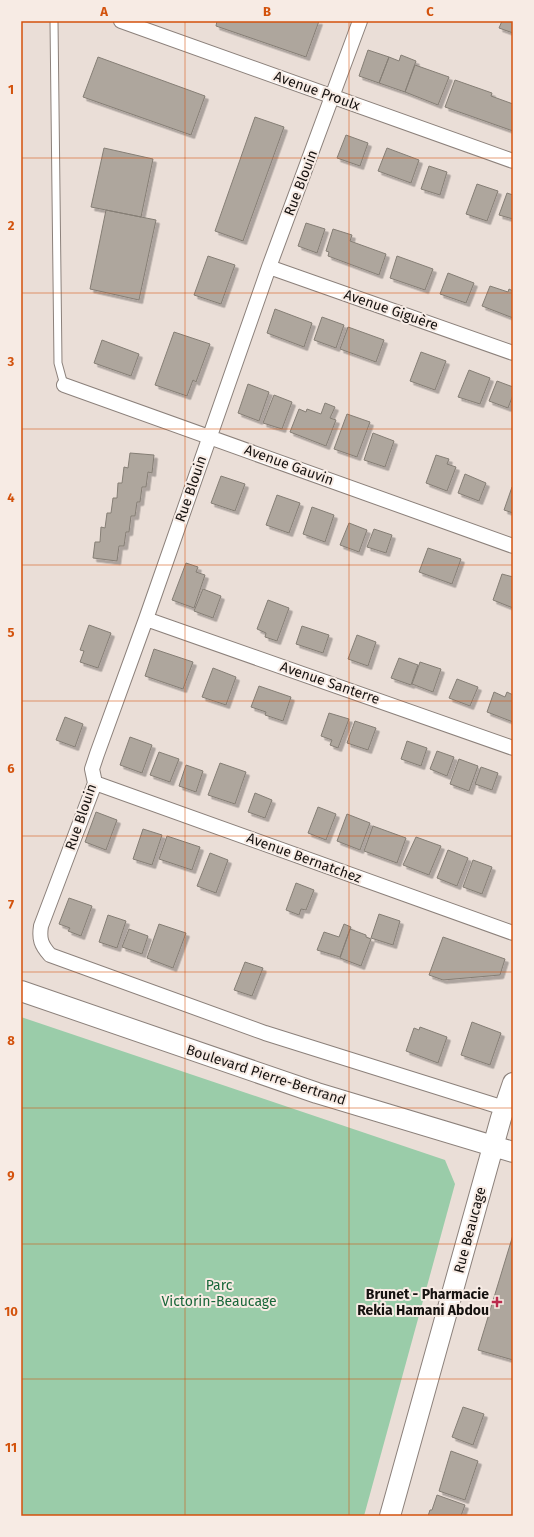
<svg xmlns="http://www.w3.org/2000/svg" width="534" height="1537" viewBox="0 0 534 1537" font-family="'Fira Sans',sans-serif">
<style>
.green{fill:#9acca9}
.building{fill:#aea69d;stroke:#857e75;filter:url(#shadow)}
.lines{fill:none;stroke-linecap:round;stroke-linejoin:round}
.lane-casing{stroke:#8c817b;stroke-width:9}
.street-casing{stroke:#8c817b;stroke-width:16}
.secondary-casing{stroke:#8c817b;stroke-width:22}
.lane{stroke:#fff;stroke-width:7}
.street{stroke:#fff;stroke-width:14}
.secondary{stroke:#fff;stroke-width:20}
.grid{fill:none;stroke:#d3520c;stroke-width:1;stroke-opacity:0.55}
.poi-dot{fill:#ba2a4c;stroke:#f7ebe4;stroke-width:1.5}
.labels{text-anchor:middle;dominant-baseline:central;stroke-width:4;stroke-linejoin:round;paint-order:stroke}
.street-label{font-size:14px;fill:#161210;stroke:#f7ebe4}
.park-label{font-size:14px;fill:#19673a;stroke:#f7ebe4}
.poi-label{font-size:14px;font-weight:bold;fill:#161210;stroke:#f7ebe4;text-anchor:end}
.neatline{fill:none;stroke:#d3520c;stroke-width:1.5}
.grid-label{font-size:13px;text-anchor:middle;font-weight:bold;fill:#d3520c}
</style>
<defs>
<filter id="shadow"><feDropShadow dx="3.5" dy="3.5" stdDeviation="0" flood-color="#0004"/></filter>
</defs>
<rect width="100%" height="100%" fill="#eaded7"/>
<path class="green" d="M21,1017l424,143 10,24 -91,332h-343z"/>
<path class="building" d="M217,21h102l-13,36 -90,-31z
M502,21h11v12l-14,-5z
M368,50l21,7 -10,26 -20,-7z
M401,55l15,6 -11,31 -26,-9 10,-26 10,4z
M98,57l107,39 -14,39 -108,-38z
M415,65l34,12 -11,28 -33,-13z
M455,80l37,13 -1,3 22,8v27l-68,-24z
M255,117l29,10 -41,114 -28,-10z
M346,135l22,8 -8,23 -23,-8z
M104,148l49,11 -12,58 -50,-10z
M387,148l32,12 -8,23 -33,-12z
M429,166l18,6 -7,23 -19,-6z
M477,184l21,7 -11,30 -21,-7z
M507,193l6,2v24l-14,-4z
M106,210l50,10 -17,80 -49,-11z
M306,223l19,6 -8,24 -19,-7z
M333,229l19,6 -2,6 36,13 -7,21 -51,-19 1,-4 -3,-1z
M208,256l27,9 -14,39 -27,-9z
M397,256l36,13 -8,21 -35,-12z
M448,273l26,10 -8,20 -26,-9z
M490,286l18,6 1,-3 4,2v27l-31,-12z
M275,309l37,14 -8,24 -37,-14z
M322,317l22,8 -8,23 -22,-8z
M348,327l36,13 -8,22 -36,-13z
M174,332l36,12 -14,38 -3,-2 -6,16 -32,-11z
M102,340l37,14 -8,22 -37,-13z
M421,352l25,9 -11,29 -25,-9z
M469,370l21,8 -10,26 -22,-7z
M497,381l16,6v8l-5,13 -19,-7z
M248,384l21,8 -10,29 -21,-8z
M274,395l18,7 -10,27 -19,-6z
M325,403l10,4 -5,11 6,2 -10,26 -36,-14 9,-23 7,3 1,-3 14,5z
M347,414l23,8 -13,35 -23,-8z
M373,433l21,8 -9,26 -21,-7z
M130,453l24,2 -2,18 -4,-1 -2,15h-4l-2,15h-3l-2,14h-4l-2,16h-3l-2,14h-5l-2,15 -24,-3 2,-16h5l1,-15 4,1 2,-15h4l2,-15h4l1,-15h4l2,-16 4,1z
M436,455l13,4 -2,5 9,3 -9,24 -21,-8z
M465,474l21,9 -7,18 -21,-8z
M221,476l24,8 -10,27 -24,-8z
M512,487h1v26l-9,-3z
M277,495l23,8 -11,30 -23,-8z
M312,507l22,8 -9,27 -22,-8z
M349,523l18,7 -8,22 -19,-7z
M374,529l18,6 -6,18 -19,-6z
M428,548l33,11 -9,25 -33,-12z
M186,563l12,4 -2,5 9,3 -11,33 -22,-8z
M502,574l11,3v31l-20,-8z
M203,589l18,7 -8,22 -19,-7z
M268,600l21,8 -12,33 -12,-4 1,-4 -9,-4z
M89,625l22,8 -13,35 -18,-6 4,-11 -4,-1z
M302,626l27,9 -6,18 -27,-9z
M357,635l19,7 -8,24 -20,-7z
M154,649l39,13 -10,27 -38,-13z
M399,658l19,7 -7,20 -20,-7z
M420,662l21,7 -8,23 -21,-8z
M213,668l23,9 -10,28 -24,-8z
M457,679l21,8 -8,19 -21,-8z
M259,686l32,11 -8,24 -18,-6 1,-3 -15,-5z
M494,692l11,5 2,-5 6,3v27l-26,-10z
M329,713l20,6 -11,29 -8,-3 2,-5 -11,-4z
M65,717l18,7 -8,23 -19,-7z
M355,721l21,7 -8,22 -21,-7z
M130,737l22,8 -10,28 -22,-8z
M407,741l20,7 -6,18 -20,-7z
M437,751l17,6 -7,19 -17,-7z
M159,752l20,7 -9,23 -20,-7z
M459,759l19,7 -9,25 -19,-7z
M220,763l26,9 -11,32 -27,-9z
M186,765l17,6 -7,21 -17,-6z
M481,767l17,6 -6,17 -17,-6z
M255,793l17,7 -7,18 -17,-6z
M318,807l18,7 -10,26 -18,-7z
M96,812l21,8 -11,30 -21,-8z
M347,814l23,9 -10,27 -23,-9z
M373,826l33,12 -9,25 -33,-12z
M143,829l19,6 -10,30 -19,-6z
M167,836l33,11 -8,23 -33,-11z
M416,837l25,9 -12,29 -26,-10z
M448,850l20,8 -11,28 -20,-8z
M210,853l18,7 -12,33 -19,-7z
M473,860l19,7 -10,27 -19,-7z
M296,883l18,7 -8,20 -5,-1 -2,6 -13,-5z
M69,898l23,8 -11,30 -13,-5 2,-3 -11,-4z
M379,914l21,7 -7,24 -22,-7z
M108,915l18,6 -9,27 -18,-6z
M159,924l27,9 -13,35 -26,-10z
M344,924l7,3 -11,30 -23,-7 7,-18 15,5z
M129,929l19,7 -6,18 -20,-7z
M350,929l16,6v2l5,2 -10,27 -21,-8z
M443,937l62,22 -5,16 -57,5 -14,-5z
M245,962l18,6 -11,28 -18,-6z
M472,1022l29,11 -11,32 -29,-10z
M420,1027l27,10 -9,26 -32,-12 8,-23 5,2z
M513,1235v125l-35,-10z
M463,1407l21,7 -11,31 -21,-8z
M451,1451l27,10 -13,39 -26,-9z
M437,1495l28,10 -4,11h-33l2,-6h2z"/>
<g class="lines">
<defs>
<path id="lane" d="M54,21l4,342 6,22"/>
<path id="street" d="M121,21l392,140
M360,21l-91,246 -123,352 -49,135 -5,15 3,14 -54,143c-2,13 0,19 9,29l215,78 239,75
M269,267l244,86
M64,385l449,161
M146,619l367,129
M95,783l418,150"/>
<path id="secondary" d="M21,991l296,102 196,59
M390,1516l111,-398 12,-35"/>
</defs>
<use href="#lane" class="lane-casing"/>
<use href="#street" class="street-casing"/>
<use href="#secondary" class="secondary-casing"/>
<use href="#lane" class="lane"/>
<use href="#street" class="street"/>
<use href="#secondary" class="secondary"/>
</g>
<path class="grid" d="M185,21v1495M349,21v1495M21,158h492M21,293h492M21,429h492M21,565h492M21,701h492M21,836h492M21,972h492M21,1108h492M21,1244h492M21,1379h492"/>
<path class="poi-dot" d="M495 1296h4v4h4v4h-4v4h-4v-4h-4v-4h4z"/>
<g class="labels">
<g class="street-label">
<text transform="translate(317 91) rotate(20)">Avenue Proulx</text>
<text transform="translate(301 183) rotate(-69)">Rue Blouin</text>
<text transform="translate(391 310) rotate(19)">Avenue Giguère</text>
<text transform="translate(289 465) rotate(20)">Avenue Gauvin</text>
<text transform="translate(191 489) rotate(-71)">Rue Blouin</text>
<text transform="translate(330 683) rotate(19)">Avenue Santerre</text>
<text transform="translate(81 817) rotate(-71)">Rue Blouin</text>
<text transform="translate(304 858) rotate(20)">Avenue Bernatchez</text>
<text transform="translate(266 1075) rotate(18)">Boulevard Pierre-Bertrand</text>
<text transform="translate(470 1230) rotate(-75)">Rue Beaucage</text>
</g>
<g class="park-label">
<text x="219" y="1285">Parc<tspan x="219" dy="16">Victorin-Beaucage</tspan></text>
</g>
<g class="poi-label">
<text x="489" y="1294">Brunet - Pharmacie<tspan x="489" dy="16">Rekia Hamani Abdou</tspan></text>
</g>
</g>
<rect width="534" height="1537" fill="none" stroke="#f7ebe4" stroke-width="44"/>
<rect x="22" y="22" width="490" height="1493" class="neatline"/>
<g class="grid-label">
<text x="104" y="16">A</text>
<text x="267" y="16">B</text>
<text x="430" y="16">C</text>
<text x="11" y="94">1</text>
<text x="11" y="230">2</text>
<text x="11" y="366">3</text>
<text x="11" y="502">4</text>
<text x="11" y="637">5</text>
<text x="11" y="773">6</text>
<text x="11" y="909">7</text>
<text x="11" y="1045">8</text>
<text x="11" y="1180">9</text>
<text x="11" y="1316">10</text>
<text x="11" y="1452">11</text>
</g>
</svg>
